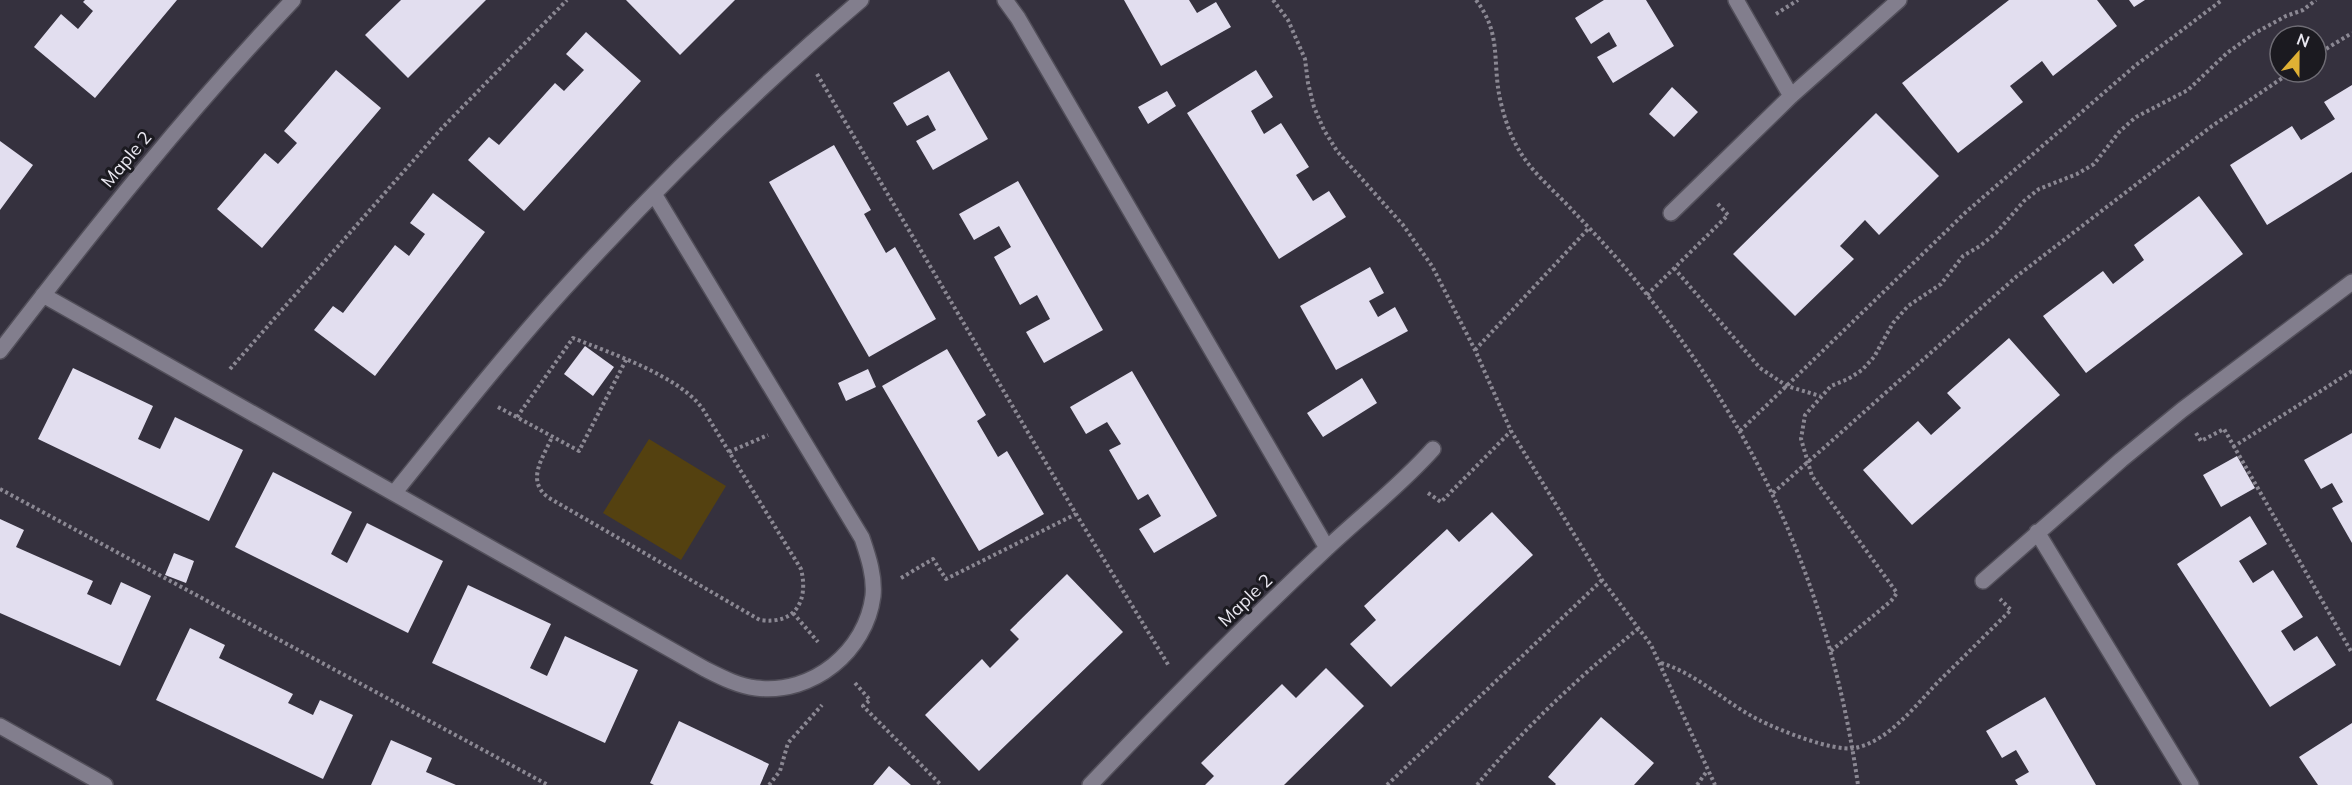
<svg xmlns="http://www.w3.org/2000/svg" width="2352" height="785" viewBox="0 0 2352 785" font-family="Mulish,sans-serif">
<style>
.green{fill:#544110}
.building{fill:#e2deef}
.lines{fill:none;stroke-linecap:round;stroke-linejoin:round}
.minor-casing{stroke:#524f5a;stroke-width:18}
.path{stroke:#8b8893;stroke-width:4;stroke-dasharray:3 3;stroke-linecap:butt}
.minor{stroke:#827e8d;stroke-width:15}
.labels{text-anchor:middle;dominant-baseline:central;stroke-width:6;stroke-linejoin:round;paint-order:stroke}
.street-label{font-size:18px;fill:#eae8f1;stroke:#1b1a20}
</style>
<rect width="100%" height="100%" fill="#35313e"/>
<path class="green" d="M649,439l77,47 -45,74 -78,-47z"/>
<path class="building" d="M85,0h92l-82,98 -61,-51 27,-33 17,15 15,-18 -10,-9z
M401,0h85l-78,78 -43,-43z
M626,0h109l-55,55z
M1124,0h65l8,13 19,-11 15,25 -70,39z
M1604,0h42l28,46 -61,37 -16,-26 20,-11 -8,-14 -18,12 -16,-26z
M2009,0h88l20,26 -64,50 -11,-15 -32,25 13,16 -65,51 -56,-70z
M2129,0h16l-11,7z
M586,32l55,49 -117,130 -56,-51 21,-23 10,8 56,-62 9,8 20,-21 -18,-16z
M336,70l45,38 -119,140 -45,-39 48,-56 13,11 19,-21 -13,-12z
M1256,70l17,27 -22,14 13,23 17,-11 28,44 -13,8 17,26 16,-10 17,26 -67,42 -92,-146z
M949,71l39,68 -55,31 -17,-29 20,-11 -8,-15 -21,11 -14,-23z
M2352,85v87l-85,53 -37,-60 62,-39 9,14 34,-21 -11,-17z
M1672,87l26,25 -24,25 -25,-23z
M1167,91l9,15 -28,18 -10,-17z
M1876,113l63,63 -60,59 -14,-15 -25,26 14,13 -59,57 -62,-62z
M0,141l33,24 -33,45z
M834,145l37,65 -7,4 22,39 9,-6 41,72 -67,38 -100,-175z
M1018,181l85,149 -59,33 -18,-31 24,-13 -13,-24 -17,10 -26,-48 17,-10 -12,-21 -25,14 -15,-26z
M433,193l52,39 -110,144 -61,-46 19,-24 10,7 52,-68 14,11 16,-22 -15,-11z
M2199,196l44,58 -157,119 -43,-57 60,-45 10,13 31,-24 -10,-15z
M1370,267l14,26 -15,8 9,16 17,-10 13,24 -72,39 -36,-64z
M2009,338l51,57 -148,130 -49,-55 55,-49 13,14 30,-27 -14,-15z
M585,346l29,21 -21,29 -29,-22z
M947,349l39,66 -9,6 21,36 9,-6 37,63 -65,37 -97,-165z
M73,368l80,38 -15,33 22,10 15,-32 68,33 -34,71 -171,-82z
M868,369l8,18 -30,14 -8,-18z
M1132,371l85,145 -63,37 -15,-24 22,-13 -13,-22 -10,6 -29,-50 12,-6 -14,-22 -21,12 -16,-27z
M1362,378l15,25 -54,34 -16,-24z
M2352,433v110l-20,-35 11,-6 -11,-19 -11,6 -17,-29z
M2237,456l18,32 -34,19 -18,-32z
M273,472l79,40 -21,42 16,9 20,-40 76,38 -35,72 -173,-86z
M1492,512l41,43 -142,132 -41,-43 26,-24 -12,-14 83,-77 12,13z
M2250,516l17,28 -28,17 14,22 20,-13 30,47 -22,14 13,20 23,-15 19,29 -66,42 -93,-143z
M0,519l24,11 -8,17 77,34 -6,13 24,11 10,-23 30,14 -31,70 -120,-53z
M174,553l20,8 -8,22 -21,-8z
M1067,574l56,58 -144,139 -54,-56 57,-56 8,9 29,-29 -9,-9z
M468,585l83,39 -21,44 17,8 18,-40 73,34 -33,73 -173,-80z
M190,628l35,17 -6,13 74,36 -5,9 25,12 7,-15 33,15 -30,64 -167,-79z
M1326,668l38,38 -80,79h-79l9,-9 -13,-13 81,-79 14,14z
M2045,697l51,88h-78l-3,-5 14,-8 -13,-22 -14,8 -16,-27z
M1601,717l53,46 -20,22h-79l1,-1 -8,-7z
M679,721l90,43 -9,21h-106l-4,-2z
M2352,723v62h-34l-19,-28z
M391,740l41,18 -6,14 30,13h-85z
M889,766l22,19h-38z"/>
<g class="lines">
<defs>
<path id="minor" d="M1005,0l13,18 309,530
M1736,0l55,96
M1671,213l120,-117 108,-96
M43,295l662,374c16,8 33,17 51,19 57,7 110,-37 117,-92 2,-20 -5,-40 -11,-58l-208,-344
M0,351c93,-121 188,-240 293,-351
M395,492c55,-68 110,-138 169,-203 93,-102 192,-200 297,-289
M2037,532l154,253
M1983,581l138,-121 61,-50 170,-128
M0,726l105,59
M1090,785c77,-81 155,-160 236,-236 36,-34 74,-63 107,-100"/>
</defs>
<use href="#minor" class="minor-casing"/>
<path class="path" d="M1273,0l15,20 17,39 3,24 6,24 10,23 13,21 66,74 29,41 43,84 36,81 91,149 49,65 64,140
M1476,0c26,34 16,61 24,99 4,18 10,36 19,51 14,24 36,41 54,61 26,27 52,55 75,85 116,146 184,305 210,489
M1776,14l22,-14
M2316,55l36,-22
M817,74l259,440 93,152
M1674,268l86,100 27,18 33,10
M1647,295l81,-80 -11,-12
M1475,350l114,-122
M230,369l212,-241 125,-128
M498,407l81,44 47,-91
M517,417l56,-79c37,15 110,39 131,73l97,158c8,32 -6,56 -41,51l-211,-122c-24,-17 -6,-40 3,-61
M1740,431l226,-219 170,-147 86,-65
M2196,433l5,8 23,-12 128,224
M2233,447l119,-76
M729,452l39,-17
M0,489l548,296
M1428,493l13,9 70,-71
M1773,493l244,-217 195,-150 79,-54
M901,578l32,-19 13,20 130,-65
M793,613l25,29
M1831,651l60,-50 6,-8 -85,-117 -11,-37 4,-24 26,-29 17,-7 14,-9 12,-13 19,-34 15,-17 33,-22 22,-28 17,-10 16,-13 28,-32 15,-12 38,-15 17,-10 26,-33 16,-14 52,-27 39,-37 28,-20 31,-17 17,-6 13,-10
M1661,663c37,11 64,40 98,57 20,10 74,32 96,28 35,-7 63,-46 88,-71 23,-22 45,-45 68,-67l-11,-11
M855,683l15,17 -7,6 78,79
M769,785l11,-14 8,-28 34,-38
M1387,785l215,-205
M1477,785c48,-58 103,-109 162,-157
M1697,785l10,-14"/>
<use href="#minor" class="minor"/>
</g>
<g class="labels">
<g class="street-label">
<text transform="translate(126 159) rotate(-50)">Maple 2</text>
<text transform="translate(1245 600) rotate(-44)">Maple 2</text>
</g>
</g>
<g transform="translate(2298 54) rotate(21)"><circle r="28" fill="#1b1a20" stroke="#6e6c74" stroke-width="1.5"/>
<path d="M0-4.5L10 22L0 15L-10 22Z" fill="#dfb034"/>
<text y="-9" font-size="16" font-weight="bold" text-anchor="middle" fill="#eae8f1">N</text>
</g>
</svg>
